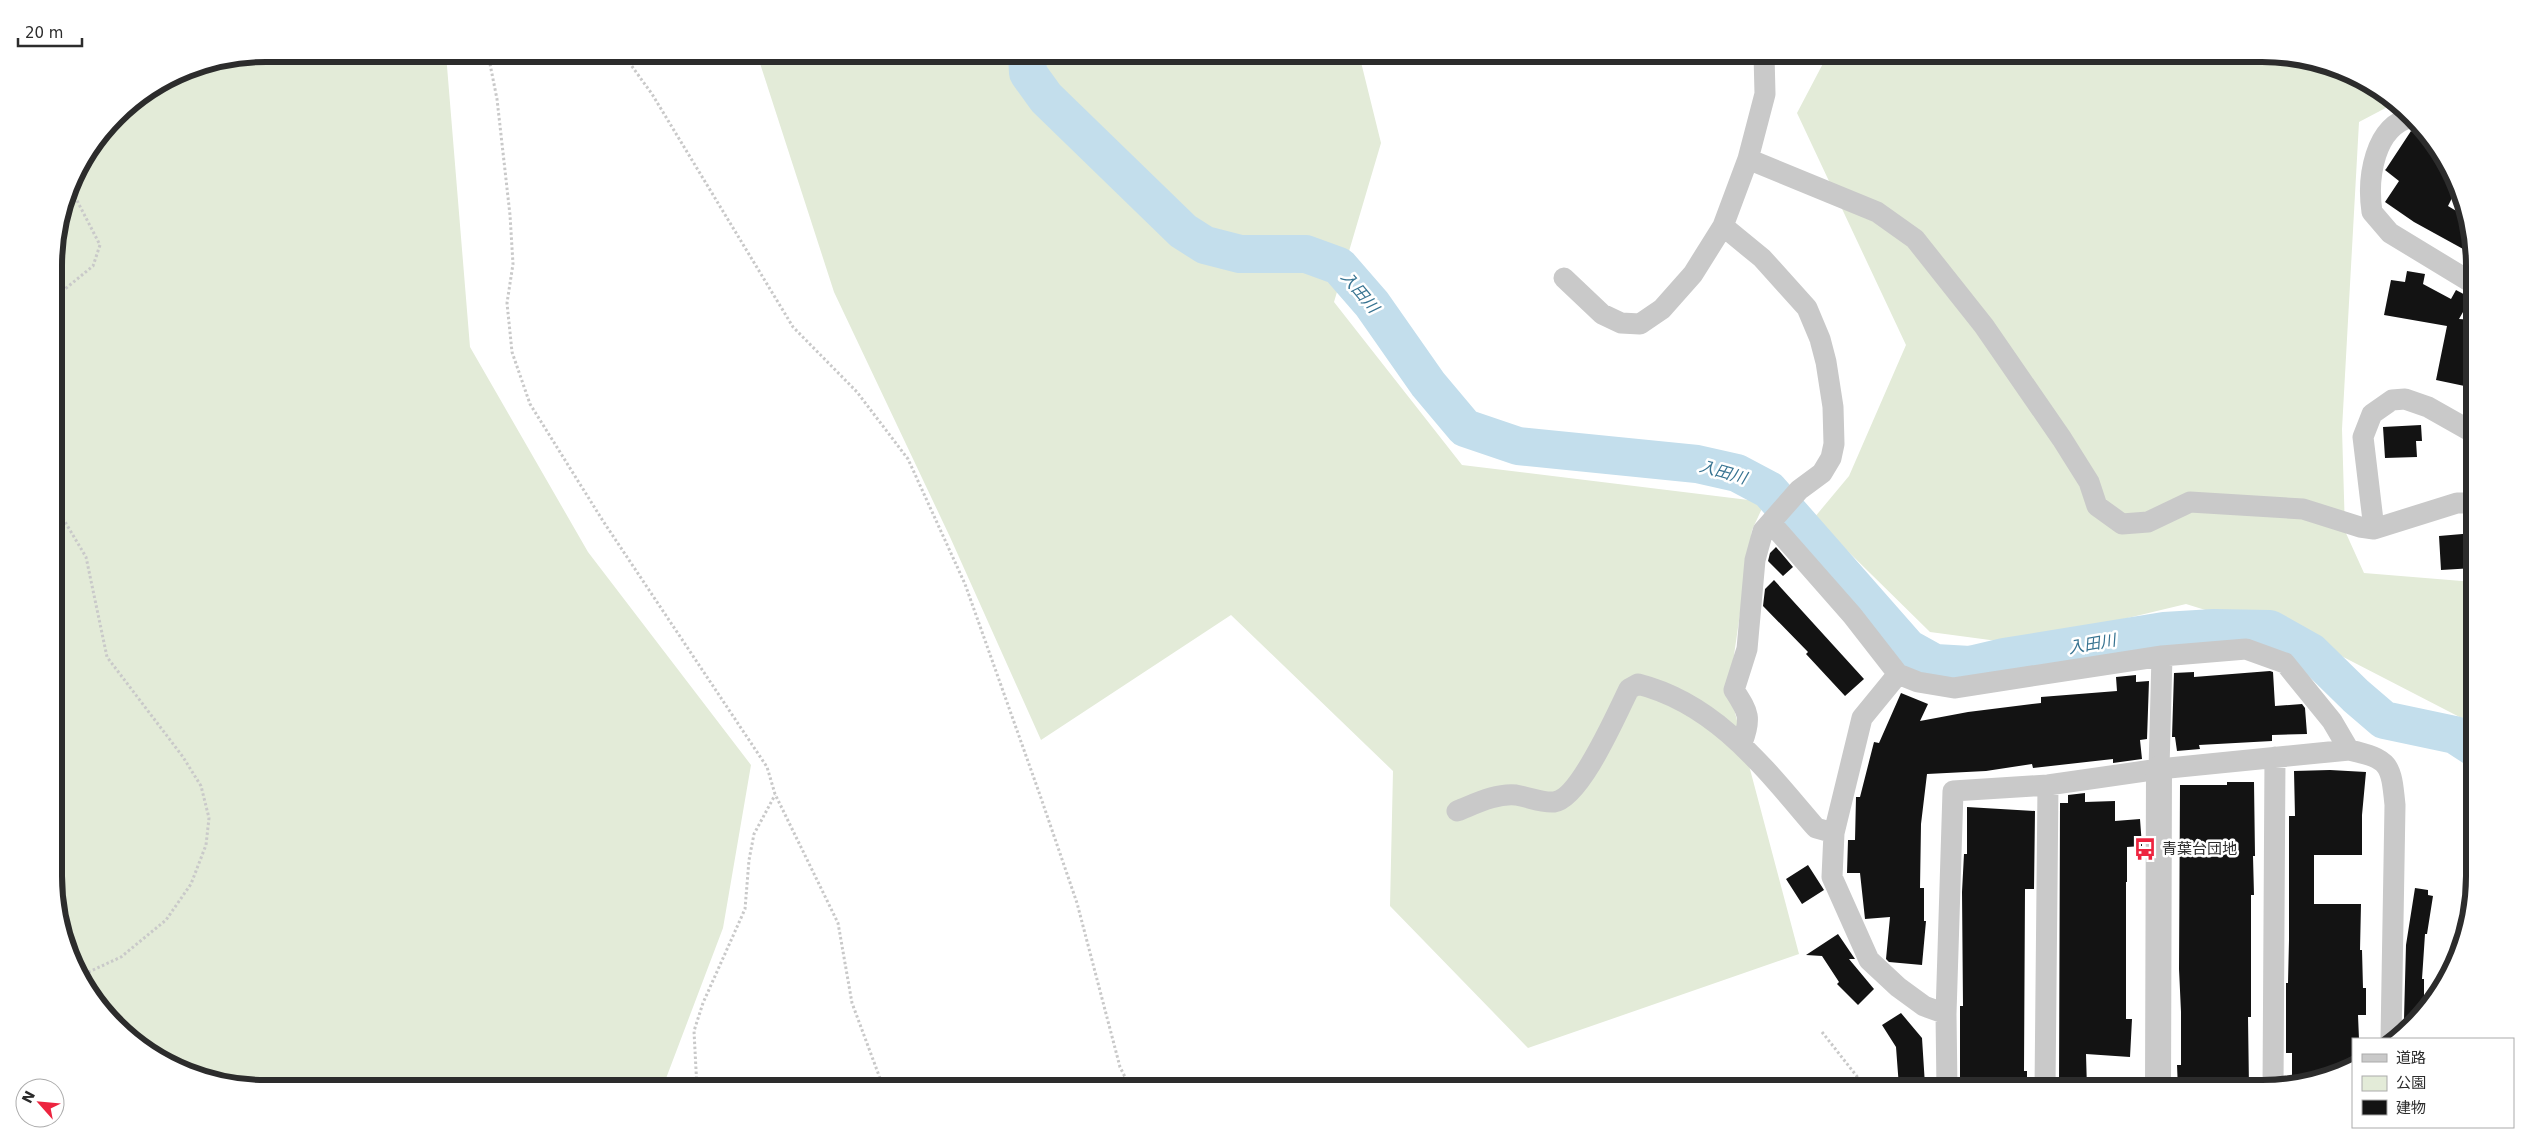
<svg xmlns="http://www.w3.org/2000/svg" width="2529" height="1143" viewBox="0 0 2529 1143" font-family="'DejaVu Sans','Noto Sans JP',sans-serif">
<style>
.green{fill:#e3ebd8}
.lines{fill:none;stroke-linecap:round;stroke-linejoin:round}
.river{stroke:#c3deec;stroke-width:38}
.building{fill:#131313}
.path{stroke:#c9c9c9;stroke-width:3;stroke-dasharray:2.5 2.5;stroke-linecap:butt}
.minor{stroke:#c9c9c9;stroke-width:21}
.tertiary{stroke:#c9c9c9;stroke-width:26}
.labels{text-anchor:middle;dominant-baseline:central;stroke-width:5;stroke-linejoin:round;paint-order:stroke}
.poi-label{font-size:15px;fill:#2c2c2c;stroke:#fff;text-anchor:start}
.water-label{font-size:16px;font-style:italic;fill:#377391;stroke:#fff}
.rim{fill:none;stroke:#2c2c2c;stroke-width:6}
</style>
<rect width="100%" height="100%" fill="#fff"/>
<path class="green" d="M266,54h180l24,293 118,205 163,213 -28,163 -61,161h-396l-81,-16 -48,-27 -39,-40 -28,-48 -14,-53 -2,-653 22,-80 50,-65 59,-37z
M757,54h602l22,89 -47,159 128,163 303,37 -13,28 -23,160 70,264 -271,94 -138,-142 3,-135 -162,-156 -190,125 -91,-203 -116,-245z
M1828,54h435l81,16 53,32 -38,20 -17,307 3,102 19,42 110,9 1,143 -153,-79 -136,-42 -166,40 -90,-12 -116,-114 35,-42 57,-131 -109,-232z"/>
<g class="lines">
<path class="river" d="M1027,54l1,19 18,25 137,133 22,14 35,9h66l33,12 33,38 56,80 37,44 53,18 179,18 40,9 32,17 139,158 27,15 35,2 34,-8 160,-26 50,-3 56,1 41,23 45,44 28,24 71,15 20,13"/>
</g>
<path class="building" d="M2411,131l26,16 22,37 -11,22 20,12 5,21 1,16 -60,-33 -29,-20 14,-21 -14,-11 1,-1z
M2407,271l18,3 -2,10 28,15 5,-9 15,8 -12,21 15,1v68l-38,-8 11,-54 -63,-11 7,-35 14,2z
M2421,425l1,16h-6l1,16 -32,1 -2,-31z
M2474,533v35l-33,2 -2,-34z
M1776,547l17,20 -10,9 -15,-15 2,-8z
M1774,580l90,99 -19,17 -39,-42 2,-2 -45,-46 2,-17z
M2270,671l3,1 2,34 27,-2 3,4 2,26 -35,1v6l-73,4 1,4 -23,2 -2,-14h-3l2,-64 20,-1v5z
M2136,675v7l13,-1 -2,58 -7,1 2,19 -29,4v-4l-80,9 -1,-4 -46,7 -59,3 -6,50 -1,64h4v33h2l-4,44 -33,-3 -3,-3 4,-42 -25,2 -5,-46h-13l1,-33h7l1,-43h4l14,-55 5,1 22,-50 27,11 -8,17 48,-9 73,-9v-6l76,-6 -1,-14z
M2330,770l36,2 -4,43v40h-48v49h47l-1,46h2l1,38h3v27h-8l1,24h-6v27l-22,12 -39,8v-33h-6v-70h2l1,-43v-124h6l-1,-45z
M2227,782h27l1,74h-2l1,39h-3v122h-3l1,71 -71,1 -1,-24h4v-53l-2,-43 1,-184h47z
M2085,793v9l30,-1v20l25,-2 2,27 -15,1v35h-1v137h6l-2,38 -44,-3 1,35h-28l1,-286h8v-8z
M1967,807l68,4 -1,78h-9l-1,182h3v18h-23v-4l-44,1v-80h3l-1,-114 2,-38h3z
M1808,865l16,25 -22,14 -16,-25z
M2415,888l13,2v5l5,1 -6,38h-2l-3,45h2v34l-6,6h-14l2,-74z
M1838,934l17,25h-6l25,30 -16,16 -21,-21 2,-2 -17,-26 -16,-1z
M1901,1013l21,25 3,47 -26,2 -3,-40 -14,-22z"/>
<g class="lines">
<path class="path" d="M488,54l9,45 13,116 3,49 -6,39 5,49 18,52 73,117 164,246 8,27 63,129 14,80 32,86
M623,54l29,40 141,233 64,65 51,67 57,125 76,214 36,105 43,164 11,22
M54,298l39,-32 7,-21 -29,-56
M55,505l31,52 21,100 76,100 18,29 8,32 -3,27 -15,39 -25,36 -45,37 -41,19
M1822,1032l37,47 -2,10
M697,1089l-3,-58 9,-28 42,-94 4,-49 5,-26 21,-39"/>
<path class="minor" d="M2412,117c-38,9 -45,61 -40,95l18,21 84,51
M1748,159l129,53 38,27 69,87 78,113 27,43 8,24 25,18 26,-2 42,-20 113,7 57,18 14,2 83,-26h17
M1723,226l39,32 45,50 13,31 6,23 7,45 1,37 -3,14 -9,15 -23,17 -36,41 -8,29 -8,89 -13,41c14,22 18,27 8,53
M1564,278l38,36 19,9 19,1 22,-15 31,-35 30,-48 25,-67 17,-65 -1,-40
M1771,523l81,92 46,59 20,8 36,6 208,-32 84,-7 39,14 47,58 17,29
M2374,529l-11,-92 9,-23 20,-14 13,-1 23,8 46,26
M1898,674l-36,44 -28,115 -2,44 37,83 29,27 26,19 22,8
M2159,769l3,-113
M1457,811c18,-7 39,-18 59,-16 12,2 26,8 38,7 26,-3 63,-89 75,-113l9,-5c79,20 127,85 178,144l18,5
M1947,1089l-1,-75 7,-223 95,-6 111,-16 190,-19c41,9 42,14 46,55l-4,234
M2045,1089l3,-304
M2273,1089l2,-332"/>
<path class="tertiary" d="M2158,1089l1,-320"/>
</g>
<defs>
<symbol id="bus-bare" viewBox="-9 -9 18 18"><path d="M-5-6H5V4H4V6H2V4H-2V6H-4V4H-5ZM-3.5-4V0h7V-4ZM-3.5 1.2v1.5H-2V1.2ZM2 1.2v1.5H3.5V1.2Z" fill="#ed243f" stroke="#fff" stroke-width="2.5" paint-order="stroke"/></symbol>
</defs>
<g fill-rule="evenodd">
<use href="#bus-bare" x="2129" y="833" width="32" height="32"/>
</g>
<g class="labels">
<g class="poi-label">
<text x="2162" y="849">青葉台団地</text>
</g>
<g class="water-label">
<text transform="translate(1360 292) rotate(50)">入田川</text>
<text transform="translate(1723 472) rotate(16)">入田川</text>
<text transform="translate(2092 644) rotate(-10)">入田川</text>
</g>
</g>
<path d="M0 0H2529V1143H0ZM266 62H2262A204 204 0 0 1 2466 266V876A204 204 0 0 1 2262 1080H266A204 204 0 0 1 62 876V266A204 204 0 0 1 266 62Z" fill="#fff" fill-rule="evenodd"/>
<path class="rim" d="M266 62H2262A204 204 0 0 1 2466 266V876A204 204 0 0 1 2262 1080H266A204 204 0 0 1 62 876V266A204 204 0 0 1 266 62Z"/>
<rect x="2352" y="1038" width="162" height="90" fill="#ffffff" stroke="#ababab"/>
<rect x="2362" y="1054" width="25" height="8" fill="#c9c9c9" stroke="#ababab"/>
<text x="2396" y="1063" font-size="15" fill="#2c2c2c">道路</text>
<rect x="2362" y="1076" width="25" height="15" fill="#e3ebd8" stroke="#ababab"/>
<text x="2396" y="1088" font-size="15" fill="#2c2c2c">公園</text>
<rect x="2362" y="1100" width="25" height="15" fill="#131313" stroke="#ababab"/>
<text x="2396" y="1113" font-size="15" fill="#2c2c2c">建物</text>
<g transform="translate(40 1103) rotate(297)"><circle r="24" fill="#ffffff" stroke="#ababab"/>
<path d="M0-4L9 19L0 12L-9 19Z" fill="#ed243f"/>
<text y="-8" font-size="14" font-weight="bold" text-anchor="middle" fill="#2c2c2c">N</text>
</g>
<path d="M18 38v8h64v-8" fill="none" stroke="#2c2c2c" stroke-width="2.5"/>
<text x="25" y="38" font-size="15" fill="#2c2c2c" stroke="#ffffff" stroke-width="4" paint-order="stroke">20 m</text>
</svg>
